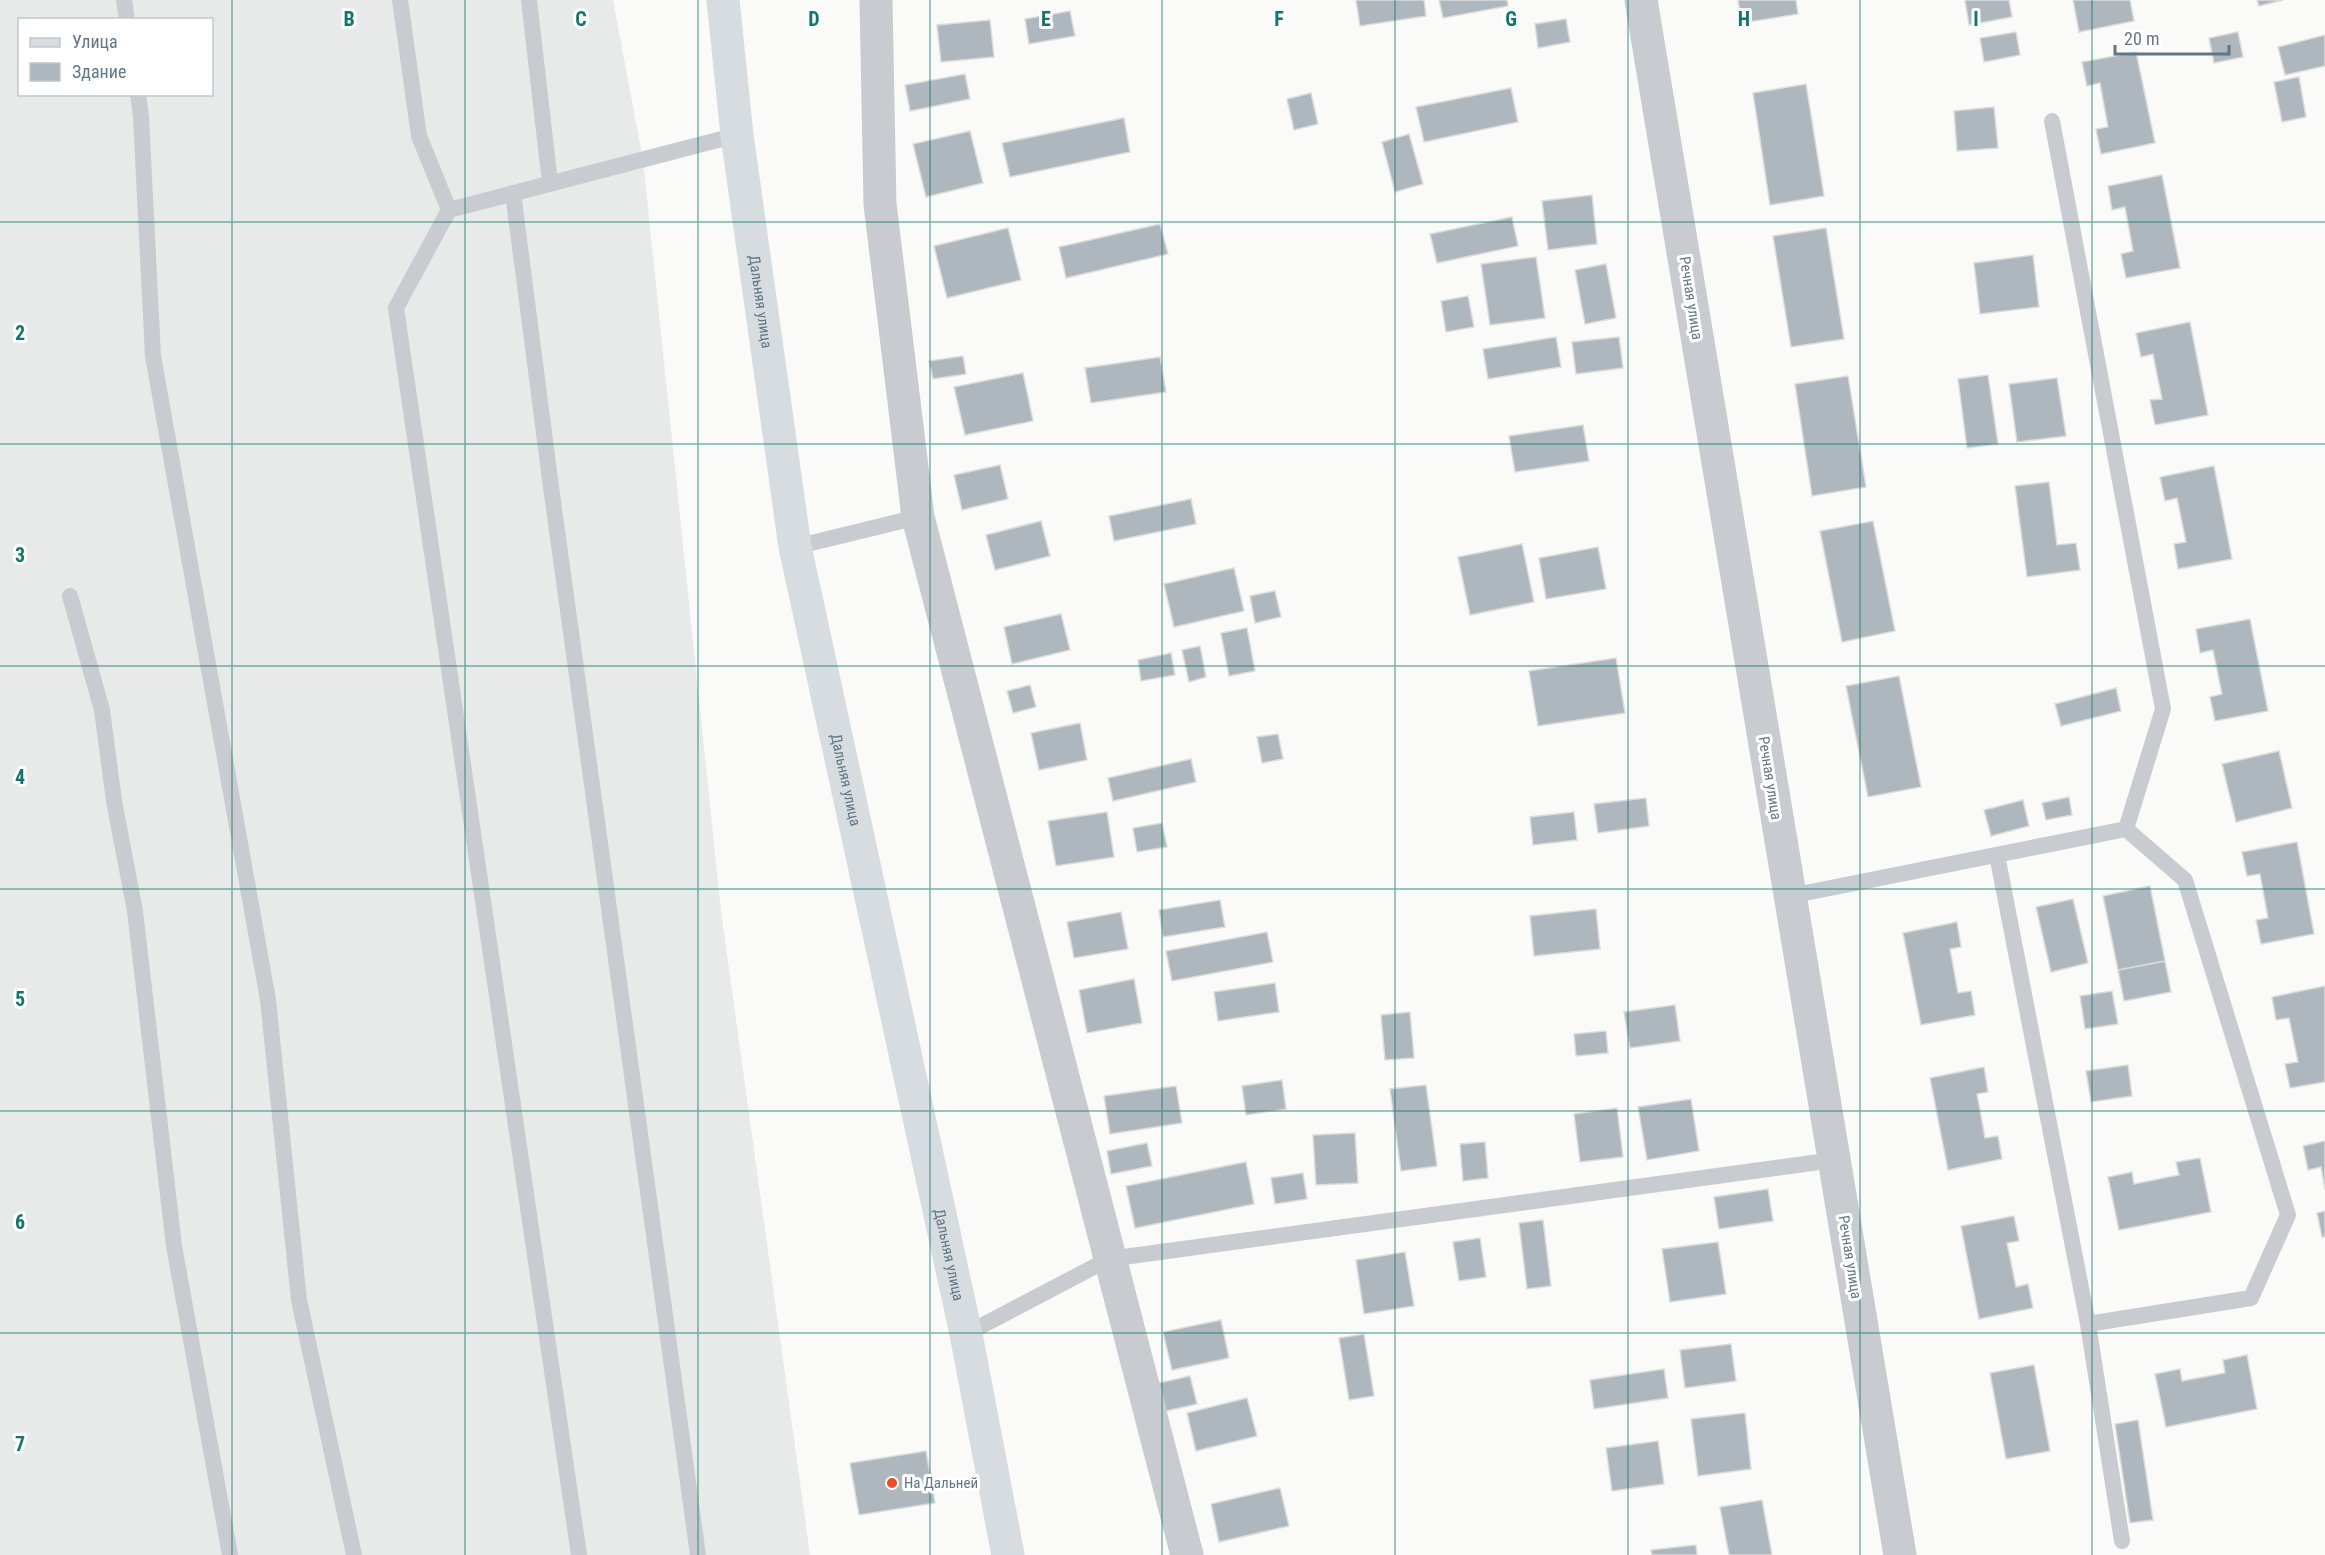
<svg xmlns="http://www.w3.org/2000/svg" width="2325" height="1555" viewBox="0 0 2325 1555" font-family="'Roboto Condensed',sans-serif">
<style>
.built{fill:#e8e9e9;fill-rule:evenodd}
.building{fill:#adb7bd;stroke:#dcdcda;stroke-width:1.5}
.lines{fill:none;stroke-linecap:round;stroke-linejoin:round}
.service{stroke:#c8ccd0;stroke-width:16}
.minor{stroke:#c8ccd0;stroke-width:33}
.secondary{stroke:#d6dcdf;stroke-width:33}
.grid{fill:none;stroke:#0f766e;stroke-width:1.5;stroke-opacity:0.55}
.poi-dot{fill:#f14920;stroke:#fff;stroke-width:2}
.labels{text-anchor:middle;dominant-baseline:central;stroke-width:6;stroke-linejoin:round;paint-order:stroke}
.street-label{font-size:15px;fill:#627785;stroke:#fff}
.poi-label{font-size:15px;fill:#627785;stroke:#fff;text-anchor:start}
.grid-label{font-size:20px;text-anchor:middle;font-weight:bold;fill:#0f766e;stroke:#fff;stroke-width:6;stroke-linejoin:round;paint-order:stroke}
</style>
<rect width="100%" height="100%" fill="#fafaf8"/>
<path class="built" d="M0,0h613l30,160 78,751 89,644h-810zM20,20h192v74h-192z"/>
<path class="building" d="M1356,0h68l2,16 -66,10z
M1439,0h68l1,6 -65,12z
M1738,0h58l2,14 -56,9z
M1965,0h44l3,17 -43,8z
M2073,0h57l4,21 -55,11z
M2257,0h26l-24,6z
M1070,11l5,25 -46,8 -4,-25z
M1566,19l4,23 -32,6 -3,-24z
M990,20l4,37 -53,5 -4,-37z
M2016,32l4,23 -36,7 -4,-24z
M2238,32l5,25 -29,6 -5,-25z
M2325,35v31l-40,9 -7,-28z
M2136,52l19,91 -54,11 -5,-25 12,-2 -8,-44 -13,3 -5,-24z
M965,74l5,25 -60,12 -5,-26z
M2299,77l7,40 -24,5 -8,-40z
M1806,84l18,112 -54,9 -17,-112z
M1511,88l7,34 -94,20 -8,-35z
M1311,93l7,31 -24,6 -7,-31z
M1994,107l4,41 -41,3 -3,-40z
M1124,118l6,34 -120,25 -8,-34z
M970,131l13,52 -57,14 -13,-53z
M1409,134l14,50 -28,8 -13,-50z
M2162,175l18,93 -54,10 -5,-24 12,-3 -8,-44 -13,3 -4,-24z
M1592,195l5,49 -49,6 -6,-49z
M1512,217l6,29 -81,17 -7,-29z
M1160,224l8,30 -102,24 -7,-31z
M1008,228l13,52 -74,18 -13,-52z
M1826,228l18,111 -53,8 -18,-111z
M2033,255l6,52 -59,7 -6,-51z
M1536,257l9,61 -55,7 -9,-61z
M1606,264l10,54 -31,6 -10,-54z
M1468,296l6,31 -28,5 -5,-31z
M2190,322l18,93 -53,10 -5,-25 12,-1 -9,-45 -12,3 -5,-24z
M1556,337l5,30 -73,12 -5,-30z
M1619,337l4,31 -47,6 -4,-32z
M963,356l3,18 -33,5 -4,-18z
M1160,357l6,35 -75,11 -6,-35z
M1023,373l10,48 -68,14 -11,-48z
M1988,375l10,69 -31,4 -9,-69z
M1848,376l18,111 -54,9 -17,-112z
M2057,378l9,58 -49,6 -8,-58z
M1583,425l6,36 -74,11 -6,-36z
M1000,465l8,34 -46,11 -8,-35z
M2214,466l18,93 -54,10 -4,-25 12,-2 -9,-44 -12,3 -5,-24z
M2049,482l8,63 19,-2 4,27 -53,7 -12,-91z
M1191,499l5,25 -82,17 -5,-25z
M1041,521l9,35 -55,14 -9,-35z
M1873,521l22,110 -53,11 -22,-111z
M1522,544l12,58 -64,13 -12,-58z
M1598,547l8,42 -60,10 -7,-41z
M1234,568l10,43 -70,16 -10,-43z
M1275,591l6,26 -26,6 -5,-27z
M1061,614l9,36 -58,14 -8,-37z
M2250,619l18,92 -53,10 -5,-24 12,-3 -9,-44 -13,3 -4,-24z
M1247,628l8,43 -26,5 -8,-43z
M1200,646l6,31 -17,5 -7,-32z
M1171,653l4,22 -34,6 -3,-21z
M1616,658l9,55 -87,13 -9,-55z
M1899,676l22,111 -53,10 -22,-111z
M1030,685l6,22 -23,6 -6,-22z
M2116,688l5,23 -60,15 -6,-22z
M1080,723l7,37 -48,10 -8,-37z
M1278,734l5,25 -21,4 -5,-26z
M2279,751l13,57 -56,14 -14,-58z
M1191,759l5,23 -83,19 -5,-23z
M2069,797l3,18 -26,5 -4,-17z
M1646,798l3,28 -51,7 -4,-29z
M2023,800l6,26 -38,10 -7,-26z
M1107,812l7,45 -58,9 -8,-45z
M1574,812l3,28 -44,5 -3,-28z
M1162,823l5,24 -30,5 -4,-24z
M2297,842l17,92 -53,10 -5,-24 12,-2 -8,-44 -13,2 -5,-24z
M2150,886l15,75 -47,9 -15,-74z
M2073,899l15,64 -37,9 -15,-65z
M1220,900l5,27 -62,10 -4,-27z
M1596,909l4,40 -66,7 -4,-40z
M1121,912l7,37 -54,9 -7,-36z
M1957,922l4,25 -11,2 8,44 13,-2 4,24 -54,10 -18,-92z
M1267,932l6,30 -101,19 -6,-30z
M2165,961l6,31 -47,9 -6,-31z
M1134,979l8,44 -55,10 -8,-43z
M1275,983l4,29 -61,9 -4,-29z
M2325,986v96l-35,6 -5,-24 13,-2 -9,-44 -13,2 -4,-23z
M2112,991l6,33 -33,5 -5,-33z
M1675,1005l5,36 -50,7 -6,-36z
M1410,1012l4,46 -29,2 -4,-45z
M1606,1031l2,22 -32,3 -2,-22z
M2128,1065l4,31 -41,6 -5,-31z
M1984,1067l4,25 -11,2 8,44 13,-2 4,23 -54,11 -18,-92z
M1282,1080l4,29 -40,6 -4,-29z
M1426,1085l11,81 -36,5 -11,-82z
M1176,1086l6,37 -72,11 -6,-38z
M1691,1099l8,52 -52,9 -9,-53z
M1617,1108l6,49 -43,5 -6,-48z
M1355,1133l3,50 -42,2 -3,-50z
M2325,1141v49l-4,-23 -13,3 -5,-24z
M1485,1142l3,36 -25,3 -3,-37z
M1147,1143l5,23 -41,8 -4,-23z
M2200,1158l11,54 -92,18 -11,-53 24,-5 2,12 45,-9 -3,-13z
M1246,1162l8,42 -119,24 -9,-42z
M1303,1173l4,26 -32,5 -4,-26z
M1768,1189l5,32 -54,8 -5,-32z
M2325,1211v26h-3l-5,-24z
M2014,1216l5,25 -12,2 9,44 12,-3 5,24 -54,11 -18,-93z
M1543,1220l8,66 -24,3 -8,-66z
M1480,1238l6,39 -27,4 -6,-39z
M1718,1242l8,52 -56,8 -8,-53z
M1405,1252l9,54 -50,8 -8,-54z
M1221,1320l8,38 -57,12 -9,-38z
M1364,1334l10,62 -25,4 -10,-62z
M1731,1344l5,37 -51,7 -5,-38z
M2247,1355l10,54 -91,18 -11,-53 25,-5 2,12 43,-8 -2,-13z
M2034,1365l16,86 -44,8 -16,-86z
M1664,1369l4,29 -74,11 -4,-29z
M1190,1376l7,28 -31,7 -7,-28z
M1247,1398l10,38 -61,15 -9,-38z
M1745,1413l6,56 -53,7 -7,-57z
M2138,1420l15,100 -23,3 -15,-99z
M1658,1441l6,43 -52,7 -6,-43z
M926,1451l9,52 -76,12 -9,-52z
M1280,1488l9,38 -70,16 -8,-38z
M1762,1500l10,55h-43l-9,-48z
M1696,1545l1,10h-45l-1,-5z"/>
<g class="lines">
<path class="service" d="M124,0l3,20
M400,0l19,136 30,74
M529,0l21,183
M138,94l3,23 12,239 115,644 31,300 55,255
M513,193l38,294 147,1068
M795,547l123,-30
M70,596l32,114 12,91 21,110 39,335 56,309
M1997,855l91,469 34,217
M1790,896l336,-67 37,-120 -111,-588
M2088,1324l163,-26 37,-83 -103,-335 -59,-51
M966,1334l143,-75 725,-99
M579,1555l-183,-1247 53,-98 288,-75"/>
<path class="minor" d="M876,0l4,204 38,313 269,1038
M1641,0l259,1555"/>
<path class="secondary" id="s1" d="M723,0l14,135 58,412 171,787 42,221"/>
</g>
<path class="grid" d="M232,0v1555M465,0v1555M698,0v1555M930,0v1555M1162,0v1555M1395,0v1555M1628,0v1555M1860,0v1555M2092,0v1555M0,222h2325M0,444h2325M0,666h2325M0,889h2325M0,1111h2325M0,1333h2325"/>
<circle class="poi-dot" cx="892" cy="1483" r="6"/>
<g class="labels">
<g class="street-label">
<text transform="translate(1691 298) rotate(81)">Речная улица</text>
<text stroke="none"><textPath href="#s1" startOffset="304">Дальняя улица</textPath></text>
<text transform="translate(1770 778) rotate(81)">Речная улица</text>
<text stroke="none"><textPath href="#s1" startOffset="790">Дальняя улица</textPath></text>
<text stroke="none"><textPath href="#s1" startOffset="1276">Дальняя улица</textPath></text>
<text transform="translate(1850 1257) rotate(81)">Речная улица</text>
</g>
<g class="poi-label">
<text x="904" y="1483">На Дальней</text>
</g>
</g>
<g class="grid-label">
<text x="349" y="26">B</text>
<text x="581" y="26">C</text>
<text x="814" y="26">D</text>
<text x="1046" y="26">E</text>
<text x="1279" y="26">F</text>
<text x="1511" y="26">G</text>
<text x="1744" y="26">H</text>
<text x="1976" y="26">I</text>
<text x="20" y="340">2</text>
<text x="20" y="562">3</text>
<text x="20" y="784">4</text>
<text x="20" y="1006">5</text>
<text x="20" y="1229">6</text>
<text x="20" y="1451">7</text>
</g>
<rect x="18" y="18" width="195" height="78" fill="#ffffff" stroke="#c0c9ce" stroke-width="1.5"/>
<rect x="30" y="38" width="30" height="9" fill="#d6dcdf" stroke="#c0c9ce" stroke-width="1.5"/>
<text x="72" y="48" font-size="18" fill="#627785">Улица</text>
<rect x="30" y="63" width="30" height="18" fill="#adb7bd" stroke="#c0c9ce" stroke-width="1.5"/>
<text x="72" y="78" font-size="18" fill="#627785">Здание</text>
<path d="M2115 45v9h114v-9" fill="none" stroke="#627785" stroke-width="3"/>
<text x="2124" y="45" font-size="18" fill="#627785" stroke="#ffffff" stroke-width="4.5" paint-order="stroke">20 m</text>
</svg>
